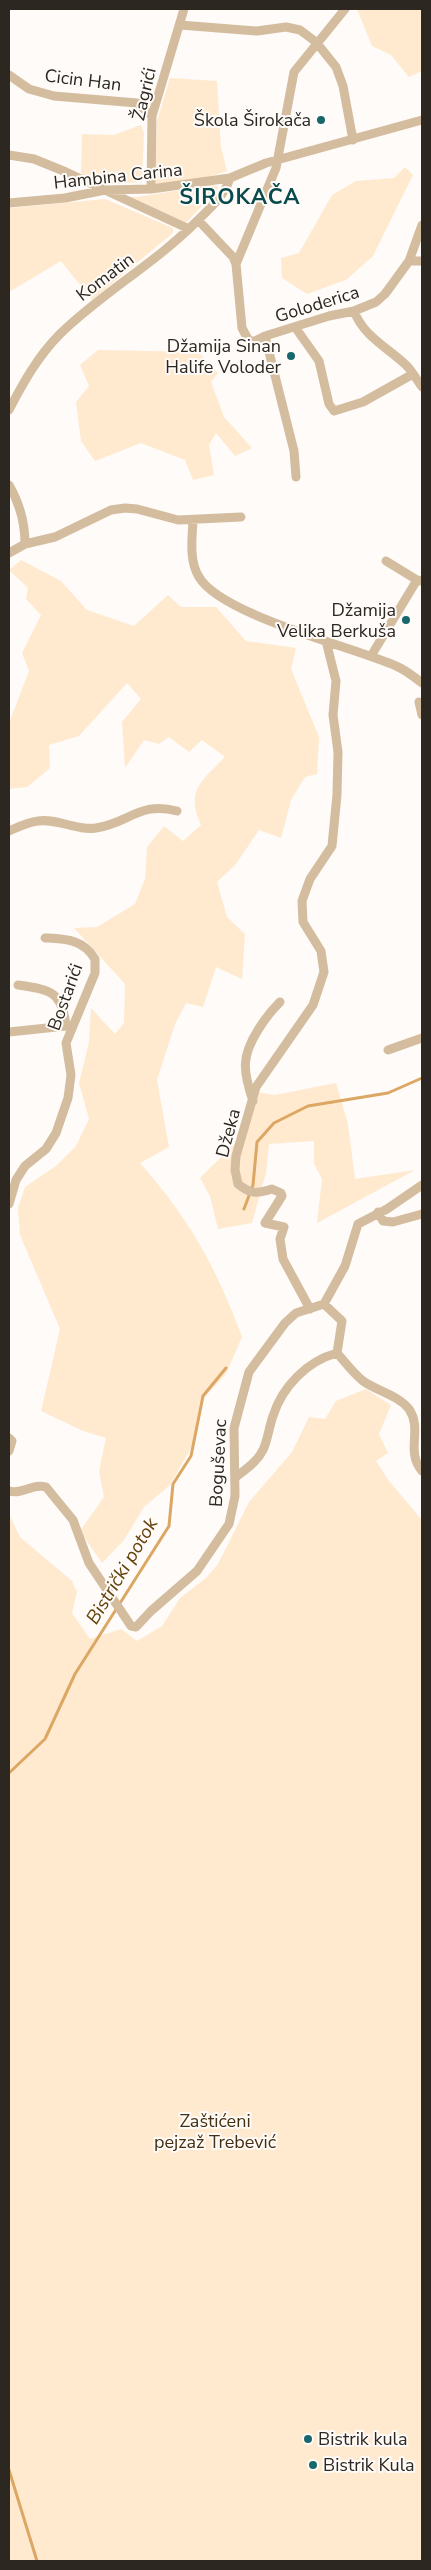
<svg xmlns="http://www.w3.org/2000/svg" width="431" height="2570" viewBox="0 0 431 2570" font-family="'Nunito Sans',sans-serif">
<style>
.green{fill:#ffead0}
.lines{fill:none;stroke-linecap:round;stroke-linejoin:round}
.stream{stroke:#dca763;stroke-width:3}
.street{stroke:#d4bc9f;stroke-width:9}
.poi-dot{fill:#19676a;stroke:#fefbf8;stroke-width:2}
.labels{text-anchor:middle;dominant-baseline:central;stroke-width:4;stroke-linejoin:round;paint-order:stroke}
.street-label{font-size:18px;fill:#2c2721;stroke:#fefbf8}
.poi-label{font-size:18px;fill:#2c2721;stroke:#fefbf8;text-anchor:end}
.park-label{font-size:18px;fill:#442f10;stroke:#fefbf8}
.water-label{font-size:19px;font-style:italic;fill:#66430c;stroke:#fefbf8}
.district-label{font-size:22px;font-weight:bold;letter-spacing:1px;fill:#094a4c;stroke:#fefbf8}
</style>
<rect width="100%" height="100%" fill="#fefbf8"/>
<path class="green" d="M357,9h65v62l-13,6 -18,-22 -19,-9z
M170,78l47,3 4,66 6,24 -22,7 -47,7 -3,-3 2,-61z
M141,125l3,8 -2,49 -30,2 -31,-9 1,-41 32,1z
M405,167l8,8 -40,81 -27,24 -39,14 -25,-16 -1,-20 18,-5 33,-58 24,-14 38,-3z
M211,185l6,1 1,3 -35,37 -61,-29h15z
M105,199l68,29v5l-81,67 -31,-39 -52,31v-84z
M98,350l100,2 20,21 -7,9 13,35 28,31 -17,8 -19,-23 -7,12 5,30 -21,5 -8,-20 -44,-17 -46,18 -14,-20 -5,-39 13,-16 -9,-21z
M21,560l40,21 26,29 47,16 34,-31 13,12h35l30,34 50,7 -5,21 28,68 -2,37 -12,3 -14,23 -10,38 -22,-8 -23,34 -19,18 10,35 18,17 -3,45 -26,-12 -13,40 -17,-4 -11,21 -18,56 12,67 -29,16c50,57 75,102 102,174l-16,37 -26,28 -8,44 -22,39 -26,22 -20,33 -22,23 -22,-32 24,-34 -5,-26 7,-33 -23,-7 -42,-20 19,-82 -40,-94 -2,-27 7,-21 31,-21 20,-20 13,-27 -10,-36 10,-41 2,-34 24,26 9,-11 1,-39 -51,-56 23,-1 38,-23 10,-25 2,-32 17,-21 19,15 18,-16c-16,-35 1,-44 24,-68l-23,-17 -13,12 -20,-15 -10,7 -15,-4 -19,28 -3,-46 19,-23 -14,-16 -48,53 -30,9 1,23 -23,19 -18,2v-66l20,-52 -7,-18 19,-38 -15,-16 2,-11 -19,-18z
M336,1083l12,41 7,55 60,-9 -98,53 5,-44 -8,-15v-23l-45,3 -3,29 -14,50 -34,6 -8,-33 -10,-18 45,-44 4,-43 26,4z
M366,1389l25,16 -12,29 9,19 -12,8 13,20 33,39v1041h-413v-1047l11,23 52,44 5,11 -5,21 18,26 31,-10 16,12 25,-15 18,-28 26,-20 12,-14 31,-62 43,-50 17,-35 16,2 11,-18z"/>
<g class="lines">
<path class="stream" d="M244,1209l9,-24 4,-43 17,-19 34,-17 80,-13 34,-15
M9,1773l36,-34 30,-65 94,-148 4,-42 18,-28 12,-60 23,-28
M9,2470l28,91"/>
<path class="street" d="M180,25l77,6 29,-4 14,3 16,12 20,25 7,19 10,54
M9,75l20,14 25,7 83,7 15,13
M9,155l25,4 32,13 123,57
M151,189l1,-73 32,-107
M9,203l56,-5 40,-8 46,-1 79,-11 36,-15 156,-43
M198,220l35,37 3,7 6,64 7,13h6l10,-5 29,115 2,26
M409,261h13
M236,264l40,-96 18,-96 51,-63
M354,311c10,26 33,36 52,54 6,6 11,15 16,22
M295,327l24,34 10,43 5,7 29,-9 50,-28
M265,336l64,-20 25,-5 22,-9 9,-8 24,-33 13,-36
M9,410c14,-27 29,-54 51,-76 42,-41 94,-70 136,-112 14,-14 28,-25 34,-44
M9,485c11,19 16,37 16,59
M193,521c-1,18 -4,40 6,56 22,38 154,70 197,89 10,4 18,11 26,17
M9,553l16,-9 30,-7 56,-27 14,-2 12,1 41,11 63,-3
M386,561l31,19 5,1
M371,656l46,-76
M419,702l3,13
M9,831c9,-4 19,-9 29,-10 19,-3 39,10 58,7 33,-5 44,-27 81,-17
M18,985c33,5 44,6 48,41h7
M9,1032l57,-6
M388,1050l34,-12
M253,1101c-10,-30 -12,-44 5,-71 6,-10 13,-19 22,-28
M9,1204l7,-24 9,-14 21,-17 10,-16 12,-35 3,-23 -5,-32 29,-70v-14c-12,-20 -29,-20 -50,-21
M378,1212l5,9 10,1 29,-8
M324,1304l18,17 -5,32c8,9 16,20 26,28 14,10 35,14 46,28 14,21 -4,42 13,62
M310,1309l-27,-50 -3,-20 4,-12 -19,-4 17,-27 -1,-3 -9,-4c-15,5 -22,5 -34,-5l-3,-14 1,-14 20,-69 57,-82 11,-33 -3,-21 -18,-29 -1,-21 8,-22 22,-33 5,-51 1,-43 -5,-37 3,-34 -10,-40
M9,1438l3,3 -3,10
M236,1477c10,-8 21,-15 27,-27 5,-11 6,-23 10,-34 9,-29 34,-55 64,-63
M9,1491c13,4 24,-8 37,-4l27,33 16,43 42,63 5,1 15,-16 46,-40 32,-47 6,-28 -1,-68 15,-56 36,-49 11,-10 28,-9 21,-38 13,-42 29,-15 35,-24"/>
</g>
<g class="poi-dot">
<circle cx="321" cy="120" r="5"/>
<circle cx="291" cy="356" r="5"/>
<circle cx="406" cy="620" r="5"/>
<circle cx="308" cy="2439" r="5"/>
<circle cx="313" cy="2465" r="5"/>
</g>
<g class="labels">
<g class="street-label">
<text transform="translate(83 80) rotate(7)">Cicin Han</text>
<text transform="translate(144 94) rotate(-77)">Žagrići</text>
<text transform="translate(118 176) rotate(-6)">Hambina Carina</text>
<text transform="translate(105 277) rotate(-37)">Komatin</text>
<text transform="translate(317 304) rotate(-17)">Goloderica</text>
<text transform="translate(65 997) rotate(-70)">Bostarići</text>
<text transform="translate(228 1133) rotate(-75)">Džeka</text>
<text transform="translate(218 1463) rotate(-87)">Boguševac</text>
</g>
<g class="poi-label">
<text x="311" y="120">Škola Širokača</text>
<text x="281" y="346">Džamija Sinan<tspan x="281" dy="21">Halife Voloder</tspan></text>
<text x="396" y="610">Džamija<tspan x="396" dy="21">Velika Berkuša</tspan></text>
<text x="318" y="2439" text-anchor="start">Bistrik kula</text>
<text x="323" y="2465" text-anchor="start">Bistrik Kula</text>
</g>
<g class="park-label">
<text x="215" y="2121">Zaštićeni<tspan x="215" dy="21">pejzaž Trebević</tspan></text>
</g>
<g class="water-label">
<text transform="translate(122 1571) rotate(-59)">Bistrički potok</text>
</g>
<g class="district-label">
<text x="240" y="197">ŠIROKAČA</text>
</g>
</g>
<rect width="431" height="2570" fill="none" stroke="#2c2721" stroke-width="20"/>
</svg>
